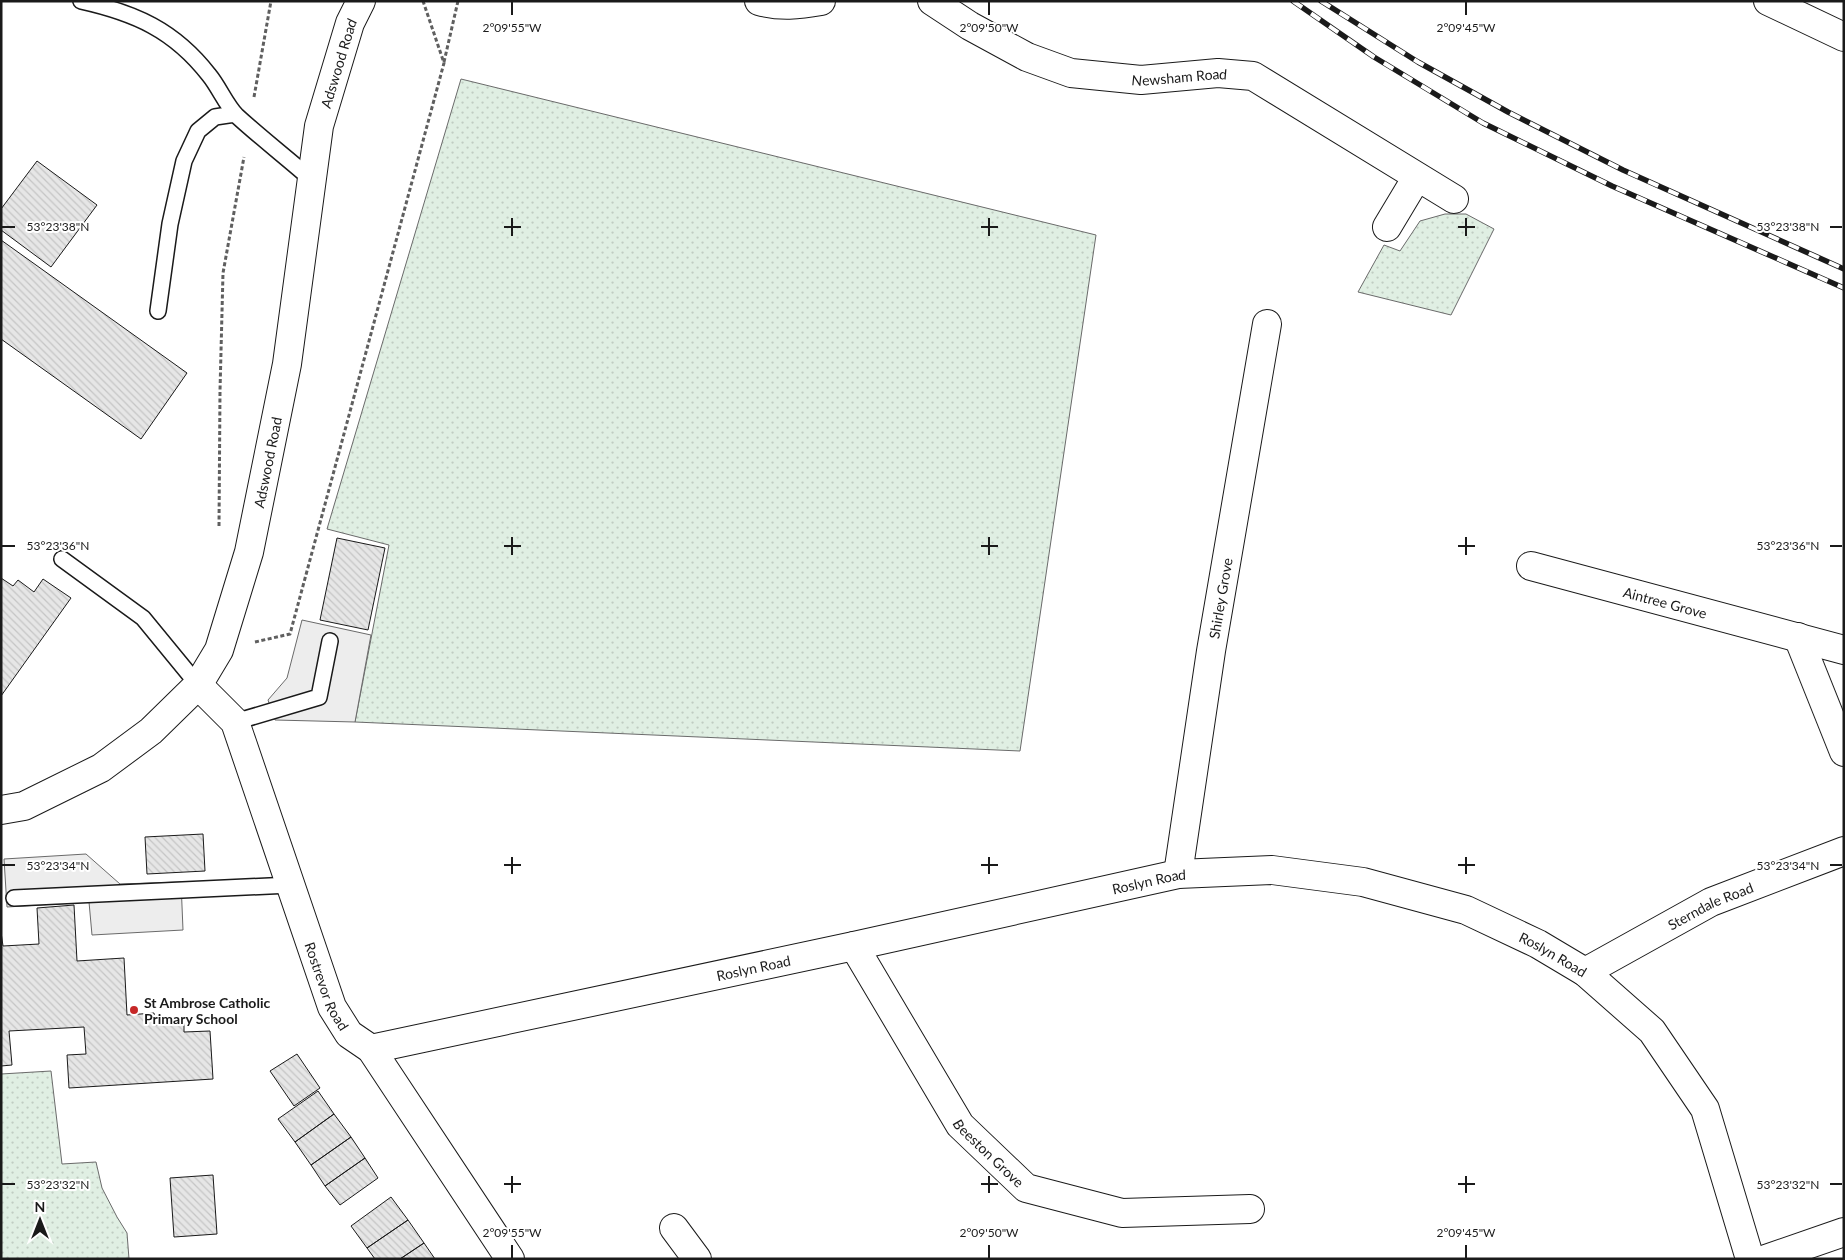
<svg xmlns="http://www.w3.org/2000/svg" width="1845" height="1260" viewBox="0 0 1845 1260" font-family="Lato,sans-serif">
<style>
.park{fill:url(#park-dots);stroke:#6a6a6a}
.parking{fill:#ededed;stroke:#6a6a6a}
.building{fill:url(#building-back-hatch);stroke:#1a1a1a}
.lines{fill:none;stroke-linecap:round;stroke-linejoin:round}
.service-casing{stroke:#1a1a1a;stroke-width:18}
.minor-casing{stroke:#1a1a1a;stroke-width:30}
.path{stroke:#5f5f5f;stroke-width:3;stroke-dasharray:4 2.5;stroke-linecap:butt}
.service{stroke:#fff;stroke-width:15}
.minor{stroke:#fff;stroke-width:28}
.rail-casing{stroke:#1a1a1a;stroke-width:5.5}
.rail{stroke:#fff;stroke-width:4;stroke-dasharray:11;stroke-linecap:butt}
.ticks{fill:none;stroke:#1a1a1a;stroke-width:2}
.poi-dot{fill:#c62828;stroke:#fff;stroke-width:2}
.labels{text-anchor:middle;dominant-baseline:central;stroke-width:4;stroke-linejoin:round;paint-order:stroke}
.street-label{font-size:14px;fill:#1a1a1a;stroke:#fff}
.poi-label{font-size:14px;font-weight:bold;fill:#1a1a1a;stroke:#fff;text-anchor:start}
.ticks-label{font-size:12px;text-anchor:middle;fill:#1a1a1a;stroke:#fff;stroke-width:4;stroke-linejoin:round;paint-order:stroke}
</style>
<defs>
<pattern id="park-dots" width="8" height="8" patternUnits="userSpaceOnUse" patternTransform="scale(1.25)"><rect width="8" height="8" fill="#e0efe3"/><path d="M2 2h.1M6 6h.1" fill="none" stroke="#c0ccc2" stroke-width="1.8" stroke-linecap="round"/></pattern>
<pattern id="building-back-hatch" width="6" height="6" patternUnits="userSpaceOnUse" patternTransform="scale(1.25)"><rect width="6" height="6" fill="#e6e6e6"/><path d="M-1 5l2 2M0 0l6 6M5-1l2 2" fill="none" stroke="#c5c5c5"/></pattern>
</defs>
<rect width="100%" height="100%" fill="#fff"/>
<path class="park" d="M461,79l635,156 -76,516 -665,-29 34,-177 -62,-16z
M1445,214h21l28,15 -43,86 -93,-23 26,-47 16,6 20,-30z
M51,1071l11,93 34,-2 6,26 15,29 10,16 2,26h-128v-185z"/>
<path class="parking" d="M302,620l69,15 -16,87 -80,-2 -7,-20 19,-22z
M86,854l34,30 61,-2 2,48 -91,5 -3,-33 -82,5 -3,-48z"/>
<path class="building" d="M37,161l60,44 -46,62 -50,-37v-21z
M1,240l186,133 -46,66 -140,-100z
M337,538l48,10 -17,82 -48,-10z
M1,578l12,8 5,-6 16,12 9,-13 28,19 -70,98z
M203,834l2,37 -58,3 -2,-37z
M74,905l3,56 47,-3 3,57 27,-2 1,12 29,-2v9l26,-1 3,48 -144,9 -2,-33 19,-1 -2,-27 -75,4 3,34 -11,1v-134l2,14 36,-2 -2,-36z
M297,1054l23,34 -26,18 -24,-35z
M318,1091l16,23 -39,28 -17,-23z
M334,1114l17,23 -40,28 -16,-23z
M351,1137l14,21 -40,28 -14,-21z
M365,1158l13,20 -38,27 -15,-19z
M213,1175l4,59 -43,3 -4,-59z
M391,1197l17,23 -41,28 -16,-22z
M408,1220l16,23 -24,16h-25l-8,-11z
M424,1243l11,16h-35z"/>
<g class="lines">
<defs>
<path id="service" d="M81,1c54,12 93,29 128,74 10,12 17,30 28,41 24,22 50,42 75,64
M158,311l12,-87 14,-63 14,-30 17,-14 20,-3
M62,559l81,59 55,67
M235,722l84,-25 11,-56
M14,898l276,-13"/>
<g id="minor">
<path d="M759,1c21,6 40,4 62,0"/>
<path id="s1" d="M932,1l38,25 57,31 44,16 70,7 77,-7 35,3 201,123"/>
<path d="M1768,1l76,36"/>
<path d="M1387,227l30,-50"/>
<path id="s2" d="M1531,566l313,84"/>
<path d="M1798,637l46,115"/>
<path id="s3" d="M198,685l37,37 97,285 17,27 22,15 139,210"/>
<path id="s4" d="M1,810l23,-4 77,-38 50,-37 47,-46 21,-35 30,-98 38,-188 32,-238 31,-103 11,-22"/>
<path id="s5" d="M1178,874l33,-223 56,-327"/>
<path id="s6" d="M854,946l106,179 66,63 96,25 128,-4"/>
<path id="s7" d="M1585,972l126,-70 133,-51"/>
<path id="s8" d="M371,1049l483,-103 324,-72 94,-4 91,12 103,28 72,34 47,28 67,59 53,78 45,150"/>
<path d="M674,1228l23,31"/>
<path d="M1766,1259l78,-27"/>
</g>
</defs>
<use href="#service" class="service-casing"/>
<use href="#minor" class="minor-casing"/>
<path class="path" d="M444,62l14,-61
M254,97l17,-96
M219,526l1,-135 3,-118 21,-116
M255,642l35,-8 154,-571 -21,-62"/>
<use href="#service" class="service"/>
<use href="#minor" class="minor"/>
<defs>
<path id="rail" d="M1293,1l81,56 109,66 129,63 232,102
M1321,1l97,61 90,50 115,58 221,99"/>
</defs>
<use href="#rail" class="rail-casing"/>
<use href="#rail" class="rail"/>
</g>
<path class="ticks" d="M512,2v13M989,2v13M1466,2v13M512,218v18M989,218v18M1466,218v18M2,227h13M504,227h17M981,227h17M1458,227h17M1830,227h12M512,537v18M989,537v18M1466,537v18M2,546h13M504,546h17M981,546h17M1458,546h17M1830,546h12M512,857v17M989,857v17M1466,857v17M2,865h13M504,865h17M981,865h17M1458,865h17M1830,865h12M512,1176v17M989,1176v17M1466,1176v17M2,1184h13M504,1184h17M981,1184h17M1458,1184h17M1830,1184h12M512,1245v13M989,1245v13M1466,1245v13"/>
<circle class="poi-dot" cx="134" cy="1010" r="5"/>
<g class="labels">
<g class="street-label">
<text stroke="none"><textPath href="#s4" startOffset="878">Adswood Road</textPath></text>
<text stroke="none"><textPath href="#s1" startOffset="266">Newsham Road</textPath></text>
<text stroke="none"><textPath href="#s4" startOffset="472">Adswood Road</textPath></text>
<text stroke="none"><textPath href="#s5" startOffset="279">Shirley Grove</textPath></text>
<text stroke="none"><textPath href="#s2" startOffset="139">Aintree Grove</textPath></text>
<text stroke="none"><textPath href="#s8" startOffset="796">Roslyn Road</textPath></text>
<text stroke="none"><textPath href="#s7" startOffset="142">Sterndale Road</textPath></text>
<text stroke="none"><textPath href="#s8" startOffset="1216">Roslyn Road</textPath></text>
<text stroke="none"><textPath href="#s8" startOffset="391">Roslyn Road</textPath></text>
<text stroke="none"><textPath href="#s3" startOffset="332">Rostrevor Road</textPath></text>
<text stroke="none"><textPath href="#s6" startOffset="248">Beeston Grove</textPath></text>
</g>
<g class="poi-label">
<text x="144" y="1002">St Ambrose Catholic<tspan x="144" dy="16">Primary School</tspan></text>
</g>
</g>
<g class="ticks-label">
<text x="512" y="32">2°09'55"W</text>
<text x="989" y="32">2°09'50"W</text>
<text x="1466" y="32">2°09'45"W</text>
<text x="58" y="231">53°23'38"N</text>
<text x="1788" y="231">53°23'38"N</text>
<text x="58" y="550">53°23'36"N</text>
<text x="1788" y="550">53°23'36"N</text>
<text x="58" y="870">53°23'34"N</text>
<text x="1788" y="870">53°23'34"N</text>
<text x="58" y="1189">53°23'32"N</text>
<text x="1788" y="1189">53°23'32"N</text>
<text x="512" y="1237">2°09'55"W</text>
<text x="989" y="1237">2°09'50"W</text>
<text x="1466" y="1237">2°09'45"W</text>
</g>
<rect width="1845" height="1260" fill="none" stroke="#1a1a1a" stroke-width="5"/>
<g transform="translate(40 1220)" stroke="#ffffff" stroke-width="4" paint-order="stroke">
<path d="M0-4L9 19L0 12L-9 19Z" fill="#1a1a1a"/>
<text y="-8" font-size="14" font-weight="bold" text-anchor="middle" fill="#1a1a1a">N</text>
</g>
</svg>
